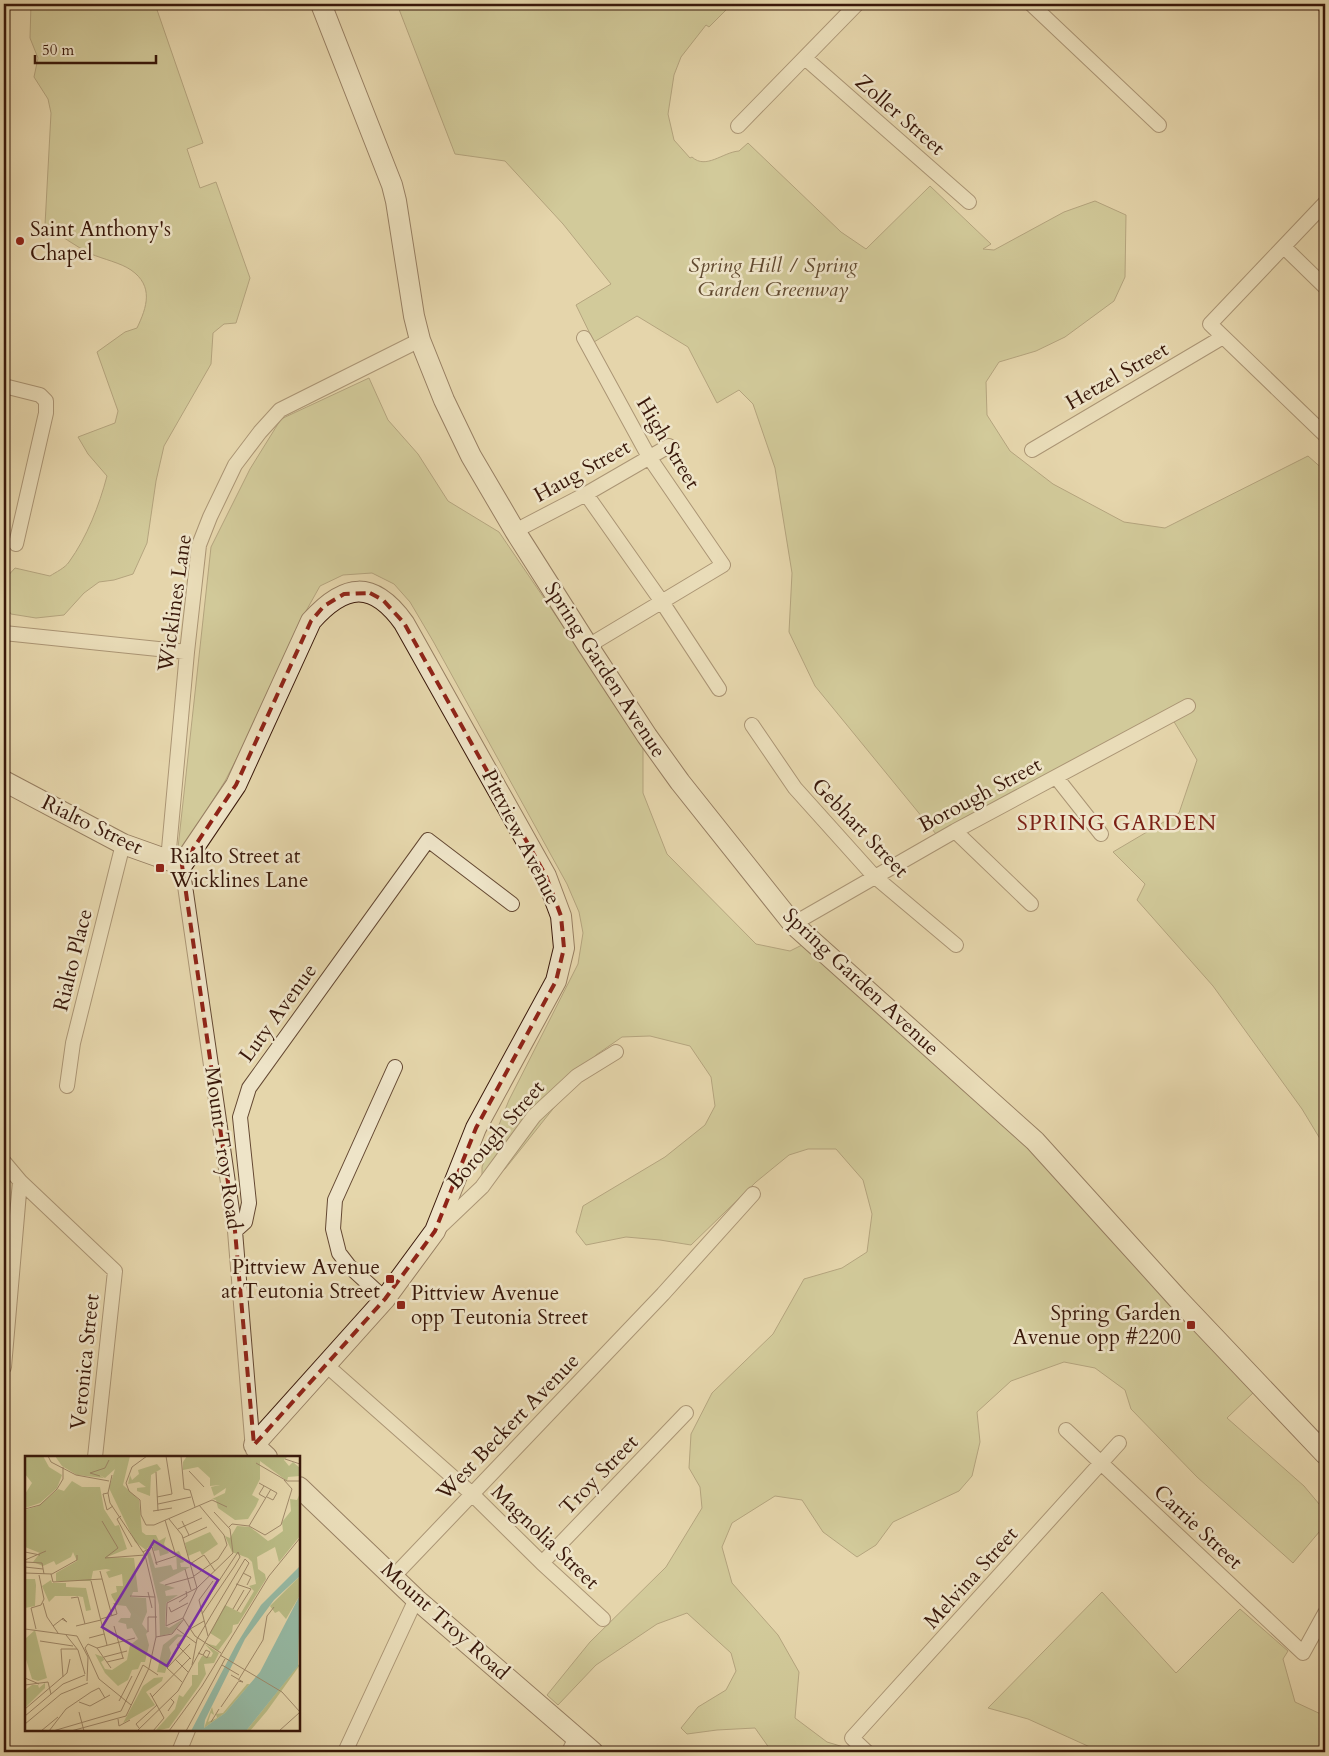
<svg xmlns="http://www.w3.org/2000/svg" width="1329" height="1756" viewBox="0 0 1329 1756" font-family="Cardo,serif">
<style>
.green{fill:#babc86;stroke:#7a6a48}
.lines{fill:none;stroke-linecap:round;stroke-linejoin:round}
.street-casing{stroke:#644832;stroke-width:16}
.secondary-casing{stroke:#39180a;stroke-width:22}
.street{stroke:#eee4c8;stroke-width:14}
.secondary{stroke:#eee4c8;stroke-width:20}
.marked{fill:none;stroke:#8f2418;stroke-width:4;stroke-dasharray:10 6;stroke-linejoin:round}
.poi-dot{fill:#8f2418;stroke:#eee4c8;stroke-width:2}
.labels{text-anchor:middle;dominant-baseline:central;stroke-width:5;stroke-linejoin:round;paint-order:stroke}
.street-label{font-size:21px;fill:#39180a;stroke:#eee4c8}
.poi-label{font-size:21px;fill:#39180a;stroke:#eee4c8;text-anchor:start}
.park-label{font-size:21px;font-style:italic;fill:#60492f;stroke:#eee4c8}
.neighbourhood-label{font-size:22px;letter-spacing:1px;fill:#7a1f14;stroke:#eee4c8}
.inset-road{fill:none;stroke:#a08a6b;stroke-width:1}
.view{fill:#7b2cbf;fill-opacity:0.15;stroke:#7b2cbf;stroke-width:2.5}
.inset-edge{fill:none;stroke:#39180a;stroke-width:2.5}
</style>
<rect width="100%" height="100%" fill="#e5d6ab"/>
<filter id="stains"><feTurbulence type="fractalNoise" baseFrequency=".004" numOctaves="4"/><feColorMatrix values="0 0 0 0 .2 0 0 0 0 .09 0 0 0 0 .02 0 0 0 .5 -.17"/></filter>
<radialGradient id="worn" r=".72"><stop offset=".6" stop-color="#630" stop-opacity="0"/><stop offset="1" stop-color="#630" stop-opacity=".3"/></radialGradient>
<path class="green" d="M31,4h124l48,139 -16,6 13,39 16,-6 34,96 -14,45 -12,1 -11,9 -2,31 -47,82 -8,35 -9,62 -14,31 -19,6 -15,2 -15,11 -20,22 -28,3 -25,-4 -7,-10v-24l11,-12 35,8c6,-4 15,-8 19,-14 18,-25 30,-56 38,-86l-19,-22 -10,-17 37,-14 3,-12 -21,-59 28,-20 12,-4c10,-21 17,-42 -6,-58 -10,-7 -28,-11 -40,-16 -16,-8 -31,-19 -46,-29l6,-112 -3,-14 -14,-22 4,-19 -8,-20z
M397,4h335l-23,23 -3,-2 -25,32 -7,18 -6,39 6,26 16,18 2,-1c14,13 31,-5 47,-6l9,-8 93,89 25,17 64,-63 61,58 -8,5 11,1 70,-38 31,-11 31,14 -1,62 -11,24 -49,36 -29,14 -37,11 -13,20 1,33 23,36 43,33 71,38 41,6 143,-72 17,15v676l-23,-38 -89,-123 -76,-86 8,-16 -32,-32 66,-39 18,-53 -30,-50 -231,124 -121,-148 -26,-54 3,-59 -17,-105 -22,-64 -14,-14 -22,13 -29,-56 -51,-31 -43,26 -18,-37 35,-21 -48,-60 -58,-63 -50,-7z
M369,378l19,42 30,34 30,47 51,31 81,119 63,97v45l24,61 89,90 34,7 12,-6 200,174 252,273 -27,26 77,68 21,25v14l-32,38 -96,-86 -66,-68 -6,-19 -30,-22 -31,-6 -53,19 -34,31 3,30 -8,34 -13,15 -66,31 -17,23 -19,12 -34,-25 -21,-32 -27,-4 -43,27 -10,24 10,36 46,52 21,37 -4,46 32,24 20,6 5,4h-80l-17,-24 -38,2 -30,4 -6,-6 17,-21 28,-17 10,-19 -5,-18 -44,-40 -30,11 -61,41 -38,40 -11,-10 43,-53 76,-75 36,-59 -2,-21 -11,-19 2,-34 21,-41 61,-59 31,-55 38,-11 25,-16 5,-38 -9,-34 -27,-31h-28l-19,6 -33,27 -65,63 -31,-5 -34,-3 -40,8 -10,-13 7,-26 82,-49 40,-32 10,-19 -4,-29 -21,-31 -40,-10 -28,1 -26,18 -91,114 -23,16v-18l27,-67 69,-136 5,-31 -4,-21 -12,-28 -134,-243 -23,-39 -16,-18 -22,-11 -29,2 -23,11 -14,25 -53,116 -28,54 -48,76 34,-310 39,-78 31,-50z
M1102,1592l74,81 64,-64 48,42 -5,8 12,43 30,14v36h-224l-73,-33 -40,-11z"/>
<g class="lines">
<defs>
<path id="street" d="M1031,4l128,121
M1323,4l2,2
M805,58l164,144
M738,126l119,-122
M1325,203l-115,121 115,111
M1284,247l41,40
M584,338l65,119 74,108 -135,81
M4,386l36,9 6,6v12l-30,131
M1032,450l191,-113
M586,494l76,108 57,87
M515,531l71,-37 83,-48
M4,633l183,19
M752,725l43,63 79,88 82,69
M1056,777l45,57
M955,831l76,73
M168,860l19,-208 12,-107 11,-28 25,-52 25,-33 20,-22 140,-70
M182,865l53,366 18,219
M793,924l162,-93 233,-125
M67,1086l6,-43 50,-199
M4,1162l16,19 95,90 -20,186
M439,1228l43,-41 52,-71 43,-40 39,-24
M235,1231l10,-9 4,-19 -9,-86 9,-29 179,-248 84,64
M385,1299l-36,-33 -10,-13 -6,-24 2,-29 60,-133
M325,1364l147,130 70,69 61,56
M4,1367l16,-186
M1066,1430l237,223 22,-40
M542,1563l144,-150
M393,1577l270,-283 90,-100
M179,1752l9,-22
M345,1752l71,-153
M569,1752l7,-15
M867,1752l-15,-14 267,-295"/>
<path id="secondary" d="M321,4l71,181 4,16 18,115 6,24 24,60 27,56 44,75 73,115 59,90 33,46 113,142 242,217 143,158 147,155
M4,781l119,63 59,21 54,-80 75,-164c34,-38 62,-41 93,2l142,253 15,40 3,32 -8,33 -80,147 -41,103 -50,68 -131,146 13,12
M299,1487l117,112 177,153"/>
</defs>
<use href="#street" class="street-casing"/>
<use href="#secondary" class="secondary-casing"/>
<use href="#street" class="street"/>
<use href="#secondary" class="secondary"/>
</g>
<path d="M0 0H1329V1756H0ZM370,593l13,7 21,23 142,253 15,40 3,32 -8,33 -80,147 -41,103 -50,68 -131,146 -19,-214 -53,-366 54,-80 75,-164 13,-15 20,-12z" fill="#e5d6ab" fill-opacity=".55" fill-rule="evenodd"/>
<path class="marked" d="M370,593l13,7 21,23 142,253 15,40 3,32 -8,33 -80,147 -41,103 -50,68 -131,146 -19,-214 -53,-366 54,-80 75,-164 13,-15 20,-12z"/>
<g class="poi-dot">
<circle cx="20" cy="241" r="5"/>
<rect x="155" y="863" width="10" height="10" rx="2.5"/>
<rect x="385" y="1274" width="10" height="10" rx="2.5"/>
<rect x="396" y="1300" width="10" height="10" rx="2.5"/>
<rect x="1186" y="1320" width="10" height="10" rx="2.5"/>
</g>
<g class="labels">
<g class="street-label">
<text transform="translate(900 115) rotate(41)">Zoller Street</text>
<text transform="translate(1117 376) rotate(-30)">Hetzel Street</text>
<text transform="translate(668 443) rotate(59)">High Street</text>
<text transform="translate(582 471) rotate(-29)">Haug Street</text>
<text transform="translate(175 603) rotate(-82)">Wicklines Lane</text>
<text transform="translate(605 670) rotate(57)">Spring Garden Avenue</text>
<text transform="translate(980 795) rotate(-28)">Borough Street</text>
<text transform="translate(92 825) rotate(26)">Rialto Street</text>
<text transform="translate(860 828) rotate(46)">Gebhart Street</text>
<text transform="translate(521 837) rotate(63)">Pittview Avenue</text>
<text transform="translate(73 960) rotate(-76)">Rialto Place</text>
<text transform="translate(861 982) rotate(43)">Spring Garden Avenue</text>
<text transform="translate(278 1013) rotate(-54)">Luty Avenue</text>
<text transform="translate(496 1135) rotate(-49)">Borough Street</text>
<text transform="translate(223 1148) rotate(82)">Mount Troy Road</text>
<text transform="translate(85 1362) rotate(-84)">Veronica Street</text>
<text transform="translate(508 1427) rotate(-46)">West Beckert Avenue</text>
<text transform="translate(599 1475) rotate(-46)">Troy Street</text>
<text transform="translate(1198 1527) rotate(43)">Carrie Street</text>
<text transform="translate(545 1537) rotate(44)">Magnolia Street</text>
<text transform="translate(971 1578) rotate(-48)">Melvina Street</text>
<text transform="translate(445 1621) rotate(42)">Mount Troy Road</text>
</g>
<g class="poi-label">
<text x="30" y="229">Saint Anthony's<tspan x="30" dy="24">Chapel</tspan></text>
<text x="170" y="856">Rialto Street at<tspan x="170" dy="24">Wicklines Lane</tspan></text>
<text x="380" y="1267" text-anchor="end">Pittview Avenue<tspan x="380" dy="24">at Teutonia Street</tspan></text>
<text x="411" y="1293">Pittview Avenue<tspan x="411" dy="24">opp Teutonia Street</tspan></text>
<text x="1181" y="1313" text-anchor="end">Spring Garden<tspan x="1181" dy="24">Avenue opp #2200</tspan></text>
</g>
<g class="park-label">
<text x="773" y="265">Spring Hill / Spring<tspan x="773" dy="24">Garden Greenway</tspan></text>
</g>
<g class="neighbourhood-label">
<text x="1117" y="823">SPRING GARDEN</text>
</g>
</g>
<g transform="translate(25 1456)">
<rect width="275" height="275" fill="#e5d6ab"/>
<path d="M0,0h18l6,11 13,8 -5,13 -17,15 -15,5v-14l7,-11 -7,-9zM30,0h75l-7,29 16,15 3,32 4,3h10l3,6 7,-4 -2,7 5,9 -9,3 -1,-6 -5,1 -2,-8 -6,7 -11,-8 -26,-54 6,-19 -10,9 -7,-4 6,4 -27,-3 -15,-9zM162,0h101l-4,4 5,6 4,-4 7,6v8l-12,1 -1,4 -27,-20v18l-8,16 7,4 -3,7 -8,13 -13,1 -17,-12 -2,-8 -4,-1 13,-6 1,-5 -12,8 -3,-9 9,-2 -10,1v-8l-12,-11 -15,3v-8zM132,8l4,5 -10,6 -1,21 -13,-5v-3l9,-1 -7,-5 -11,2 2,-9 2,5 7,-6 -1,-4zM47,25l10,6h18l4,22 11,17 4,-1 8,24 -20,8 27,1 4,34h-5l-2,5 15,1 1,14 -5,12 6,8 -2,2 3,11 -4,17h-4l-3,7 -6,1 -4,10 -10,6 -13,-13 -10,-19 8,3 1,3 -3,2 4,7 7,1 15,-10 3,-15 8,-6 -6,-11 -5,1 -1,-5 -8,-2 3,-4h9l1,-4 -5,-8 -9,-1 -5,-8 -1,-3 6,-2 -1,-6h7l-1,-12 -13,4 -3,-6 5,-2 -5,-1 -13,2 -2,10h-35v-8l21,-12 -4,-9 -2,5 -15,8 -2,-4 -11,5 -10,-4 7,-9 -15,-6v-37l13,-4 20,-17 6,2zM275,37v43l-21,26 -4,-15 -18,10 1,12 7,5 1,5 -28,45 -5,1 -1,7 -14,19 -13,-8 11,3 5,-6 -11,-7 15,-28 16,8 13,-22 -5,-5 7,-2 -4,-22 -4,-4 -16,-6 -7,-16 5,2 7,-12 13,1 18,14 4,-2 11,-8 -1,-9 9,-11 -1,-12 7,1zM185,76l8,12 -16,11 -2,-4 -12,5 -3,-13zM154,95l5,11 -4,1 1,4h9l-31,16 16,5 -10,3 1,5 12,-1 -12,8 -1,23 4,2 14,-9 -10,14 -13,3 -1,-31 -12,-52 3,-1 5,16 16,-3 2,5 4,-1 -1,-17zM275,120v19l-14,24 -7,-8 -4,2 -5,-7zM0,123h10l1,6 -1,21 -10,2zM26,124l1,3h14v4l20,1 5,22 -5,1 -3,-14 -6,-1h-22l-6,6 -7,-16zM10,174l12,48 -9,3 -6,-2 -7,-23v-17zM152,178l8,2 -7,1 -9,10 2,6 -6,20 -8,-1 6,-27zM180,188l14,9 -5,10 -10,1 2,10 -7,12 -30,42 -14,3 20,-22 4,-14 4,2 9,-12v-10h6v-12l4,-7 9,1 2,-4zM275,207v2l-33,46 -17,20h-4zM138,221l-1,4 -16,11 9,13 -32,18 20,-37 11,-8zM20,227v5l-20,20v-18l7,-5h6l1,3zM222,228h3l-25,29 -21,15 8,-21 2,8 -3,-2 -3,9 9,-4 -1,-4 7,-1z" fill="#babc86"/>
<path d="M275,110v10l-26,24 -29,39 -40,81 -1,8 21,-15 35,-41 40,-77 -2,71 -52,65h-55l45,-86 25,-40z" fill="#96baa5"/>
<path class="inset-road" d="M23,0l3,6 25,13 33,6M122,0l-15,11 -6,16 3,8 11,9 1,15 5,10h8l58,-25 15,7M156,0l3,33 6,1M260,3l15,5M231,7l31,18h13M164,15l15,16M131,16l2,39M75,20l-10,-3 15,-5 4,-8M234,27l18,10 -4,7 -6,-3M239,30l-5,8 7,4M165,34l5,17M83,37l-5,1 4,16 6,-4M132,41l15,-3 -6,-38M133,48l33,-7M0,53l15,-4 17,-16 6,-10v-12M128,55l19,-3M96,60l-4,3 15,28M144,63l13,16 15,53 -14,30M77,65l16,27 -13,10 40,-3M157,65l7,14M224,70l22,-37M204,71l3,-3 17,2 16,9 16,-10 11,-36 -8,-9M153,73l24,-11M158,82l24,-11M0,96l15,3M118,96l9,-5 5,18M0,104l21,-9M0,106l17,1 2,11M130,107l21,-7 -11,-36M165,108l14,-9 11,16M0,111l18,2M160,113l6,21M75,115l12,45M0,117l27,1 25,-14v-5M218,117l8,4 -4,8M26,118l2,8 49,-3M169,120l24,-17 9,-14 -3,-10 -25,-30M66,125l16,64M211,128l15,5 -14,22M140,129l29,-8M123,136l4,16M105,140l25,1M46,142l7,-1 7,27M154,146l8,-6 -1,-5M18,147l4,14 11,16M144,151l2,5 17,-9M176,152l37,-56M208,153l11,-19M177,158l32,-47 6,-10 -2,-5M158,162l-17,8 1,-23 30,-15 36,-35 -3,-24 -16,-17M158,162l12,18 26,17M76,163l16,-5 -3,-11M28,170l9,-7 1,-1 4,4 -5,-3M51,170l25,-6M89,170l9,32M0,173l52,7 11,21 -1,24M11,173l-5,-21 10,-3 3,-6 -5,-24M152,173l19,14M165,173l14,-8M123,176v-15h9M41,179l12,15 7,24M183,180l-9,-36 14,-19M131,181l16,-3 12,-15M64,182l15,-4M157,183l-5,6 14,14M15,185l33,5M72,192l14,20M173,197l5,2 4,3 3,-6 -4,-2 -3,5M195,199l62,37 18,20M79,201l23,-6M150,203l13,13M82,206l17,-4M197,209l17,10M206,219l12,7 -5,-1M38,221l-2,-28h16M0,222l14,6M214,223l24,-39 4,-24 7,-9M157,226l-15,-14 23,-24M0,229l23,-3 3,12M125,237l14,25 -11,13M127,241l38,-39M94,245l13,-25M54,246l11,4 20,-11M106,249l-32,-26 -14,-31 3,-4 9,4 38,-10M196,251l17,-25M0,253l42,-36 3,-14M96,255l22,-46 15,10M143,255l6,-9 -4,-4M54,256l5,19M0,260l38,-32 22,-9M93,263l1,7 11,-6M186,266l8,-13M0,268l36,-30 27,-11M114,272l-3,-4 21,-19M16,275l17,-14M24,275l17,-22 25,-17 8,-4 6,10M28,275l68,-20M46,275l55,-15 23,-48 7,-31 -1,-40 -10,-42 -35,-52 -2,-10 4,-18M112,275l41,-40 71,-128 -4,-4 -48,80 -5,26M144,275l33,-45 67,-110 31,-38M161,275l39,-72M254,275l20,-18"/>
<path class="view" d="M129,85l64,39 -51,86 -65,-39z"/>
<rect width="275" height="275" class="inset-edge"/>
</g>
<rect width="1329" height="1756" fill="none" stroke="#e5d6ab" stroke-width="20"/>
<rect x="5" y="5" width="1319" height="1746" fill="none" stroke="#39180a" stroke-width="2.5"/>
<rect x="10" y="10" width="1309" height="1736" fill="none" stroke="#39180a"/>
<path d="M35 55v8h121v-8" fill="none" stroke="#39180a" stroke-width="2.5"/>
<text x="42" y="55" font-size="15" fill="#39180a" stroke="#eee4c8" stroke-width="4" paint-order="stroke">50 m</text>
<rect width="100%" height="100%" filter="url(#stains)"/>
<rect width="100%" height="100%" fill="url(#worn)"/>
</svg>
